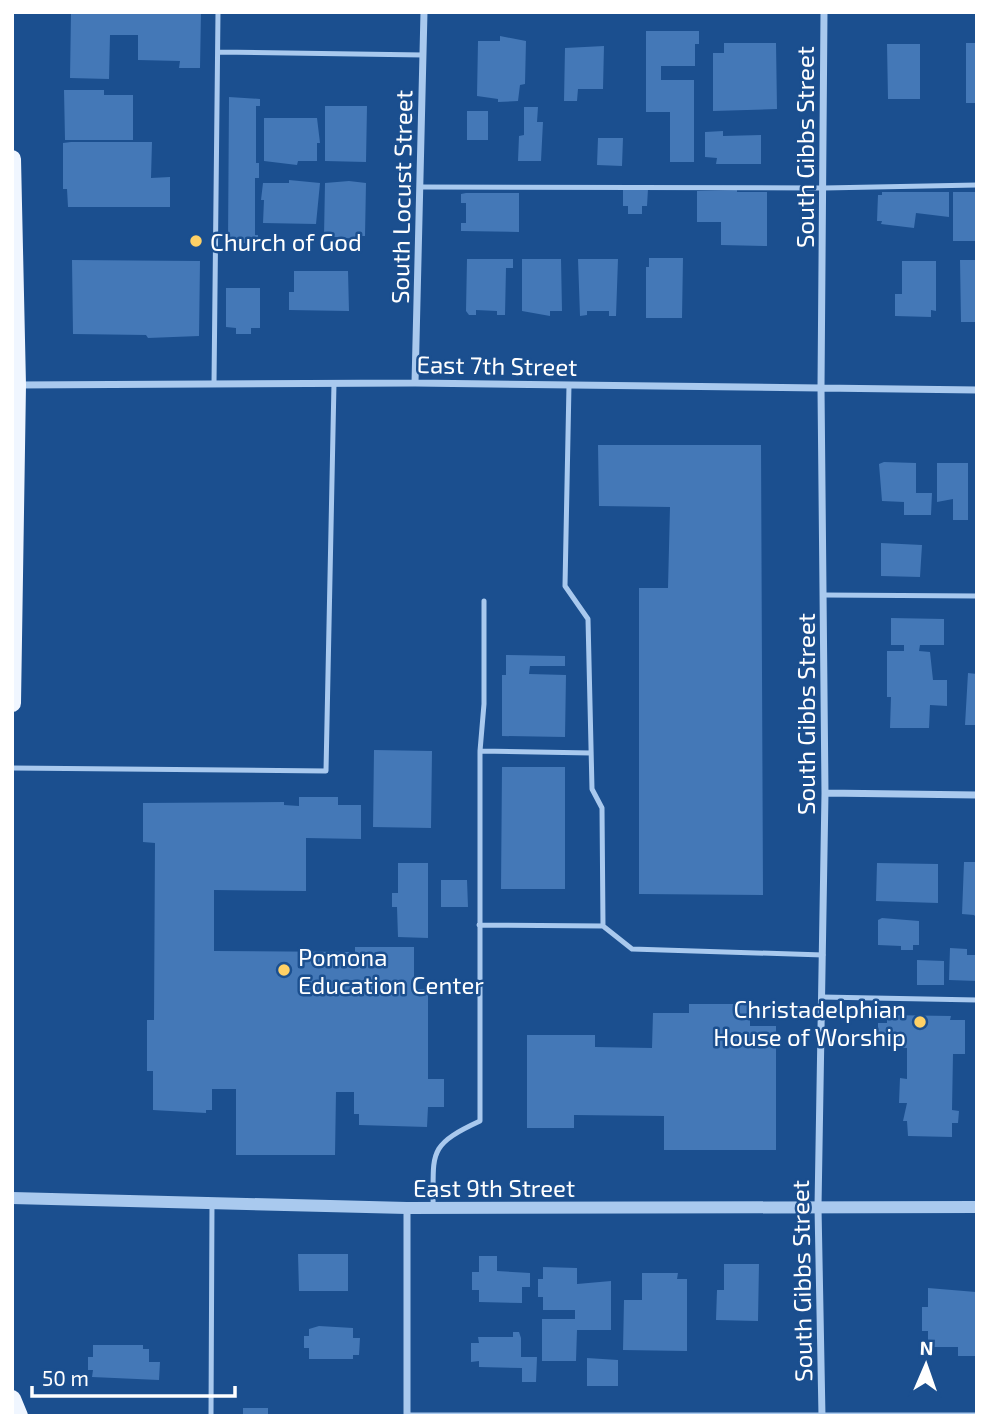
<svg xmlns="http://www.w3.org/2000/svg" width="989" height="1428" viewBox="0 0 989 1428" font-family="'Exo 2',sans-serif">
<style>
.building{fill:#4478b7}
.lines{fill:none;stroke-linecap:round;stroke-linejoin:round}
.service{stroke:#a9c9ee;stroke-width:5}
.minor{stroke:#a9c9ee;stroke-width:7}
.tertiary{stroke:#a9c9ee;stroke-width:12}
.primary{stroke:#f0f6ff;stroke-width:18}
.poi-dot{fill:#ffd166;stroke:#1b4f8f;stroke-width:2.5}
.labels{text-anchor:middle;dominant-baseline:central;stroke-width:5;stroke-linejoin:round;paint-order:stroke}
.street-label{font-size:24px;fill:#fff;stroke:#1b4f8f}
.poi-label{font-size:24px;fill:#fff;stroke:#1b4f8f;text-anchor:start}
</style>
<rect width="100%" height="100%" fill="#1b4f8f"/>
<path class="building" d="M201,12l-1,56h-21l1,-7 -42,-1v-25h-28l-1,44 -39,-1 1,-65z
M646,31h53v13h-4v22h-34v14h33v82h-24v-50h-24z
M500,36l26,5 -1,43 -5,1 -2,16 -20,1v-3l-21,-3 1,-55h22z
M724,43h52l1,66 -64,2v-58h11z
M966,43h11v60h-11z
M887,44h33v55h-32z
M604,46l-1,43h-25l-1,12h-13l1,-53z
M64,90h40v5h29v45h-68z
M229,97l31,2v7h-4v57h3v15h-4v57h3v6l-3,2h-27z
M325,106h42l-1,56 -41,-1z
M524,107h14l-1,15h6l-2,39h-23l1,-25 5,-1z
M467,111h21v29h-21z
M264,118h53l3,25h-3v18h-19l-1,4 -33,-4z
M723,131v5l38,-1v29h-45l1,-6 -12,-1v-25z
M598,138h25l-1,28 -25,-1z
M71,142h81l-1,36 19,-1v30h-102l-1,-18h-4v-46z
M289,180l31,3 -4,41 -53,-1 1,-23h-3l2,-17h26z
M349,181l17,2 -1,53h-8v3l-33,-3 1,-53z
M623,189h25l-1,17h-5v8h-14v-8h-5z
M737,190v2h30v54l-46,-1v-23h-24v-31z
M882,192h67v25l-33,-4 -2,15 -33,-4 1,-3h-5l1,-26h4z
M953,192h24v49h-24z
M466,193h53v39l-58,-1v-8h5v-20h-5v-9z
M649,258h34l-1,60h-36v-51h3z
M467,259h46v9h-7l-1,47h-8v-4l-21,-1v5h-7l-3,-4z
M522,259h39l1,52h-12v5l-28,-5z
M578,259h40l-2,57h-7v-5h-22v4l-7,1z
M72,260l128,1 -1,75 -51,2 -2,-3 -73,-1z
M960,260h15l2,62h-16z
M902,261h34v50l-5,-1v7l-36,-1v-22h7z
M294,271h54l1,40 -60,-1v-18h5z
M226,288h34v40h-9v6h-15v-6l-10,-1z
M598,445h163l2,450 -124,-1v-306h29l2,-81 -71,-1z
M884,462l32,1v30h16l-1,22h-27v-13l-22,-1 -3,-37z
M937,463h31v57h-15v-21l-16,3z
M881,543l41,2 -2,32 -39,-1z
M891,618l53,1v26h-24l-1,6 11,1 3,28h14v26l-17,-1 -1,23h-39l1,-31h-4v-46h17v-6h-13z
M506,655l59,1v10h-35l-1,8 37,1 -1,62 -63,-1v-61h4z
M968,673l9,1v51h-12z
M374,750l58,1 -1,77 -58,-1z
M502,767h63v122h-64z
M299,797h39v8h23v34l-55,-1v53l-92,-1v61l141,1v-5h59v42h14v90h16v28h-16l-1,20 -68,-2v-11h-5v-22h-18l-1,63h-99v-66h-24v21h-6v3l-53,-3v-39h-6v-51h7l1,-177 -12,-1v-39l141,-1v3l15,1z
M964,862h13v56l-3,-3 -12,-1z
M398,863h30v75l-30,-1 -1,-30h-5v-14h6z
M877,863l61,1v39l-62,-2z
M441,880h26l1,27h-27z
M882,918l37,3v24h-6v5h-12v-4l-23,-1v-25z
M950,948l17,1v6h10v26l-28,-1z
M917,960l27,1v24h-27z
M689,1004h61v22h26v124h-112v-34l-90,-1v13h-47v-93h68v12l57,1 1,-35h36z
M887,1015l64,1 -1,4h15v34h-12l-1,56 7,1 -1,12h-6v14l-44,-1 -1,-15h-4l4,-18h-8l1,-25 7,1v-31l-21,-1v-7l-8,-1v-16h9z
M298,1254h50v37h-49z
M479,1256h18v15l33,2v14h-8v16l-43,-1v-12h-7v-18h7z
M724,1264h35l-1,57 -42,-1 1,-30h7z
M543,1267l34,1v16l34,-3v49h-34l-1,31h-34v-42h33v-9h-32v-13h-5v-18h5z
M642,1273h36l-1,6h10v72l-64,-1 1,-50h18z
M928,1288l48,4 1,64h-19v-9h-30v-16h-6v-24h6z
M319,1326l34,2v10h7l-1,17h-6v4h-44v-11h-5v-12h5v-7z
M513,1332h6l2,6v19h16l-1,25h-14v-14l-43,-1v-6l-8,1v-19h8l-1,-6h35z
M93,1345h50v4h6v13h11l-1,18 -67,-3 1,-7h-5v-13h5z
M587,1358l31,2v26h-31z
M243,1408h25v8h-25z"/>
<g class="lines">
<path class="service" d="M218,52l205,3
M421,187l403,1 153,-3
M214,384l4,-372
M569,385l-4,201 23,33 4,170 10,19 1,118
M824,595l153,1
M480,751l111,2
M12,768l314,3 8,-388
M479,925l124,1 29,23 191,6
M822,997l155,3
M433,1208c1,-55 -7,-62 47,-87v-370l4,-47v-103
M407,1415h570
M211,1416l1,-213"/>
<path class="minor" d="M415,383l9,-371
M16,385l399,-2 562,7
M825,793l152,2
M407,1416v-208
M822,1416l-4,-209 7,-414 -4,-405 3,-376"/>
<path class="tertiary" d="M12,1198l395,10 570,-1"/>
<path class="primary" d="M12,159l5,226 -5,318
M12,1399l7,17"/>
</g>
<g class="poi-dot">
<circle cx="196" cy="241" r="7"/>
<circle cx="284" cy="970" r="7"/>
<circle cx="920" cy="1022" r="7"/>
</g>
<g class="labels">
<g class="street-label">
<text transform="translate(804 147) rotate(-90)">South Gibbs Street</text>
<text transform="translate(401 197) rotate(-89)">South Locust Street</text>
<text transform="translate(497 365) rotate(1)">East 7th Street</text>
<text transform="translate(805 714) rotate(-90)">South Gibbs Street</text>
<text x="494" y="1187">East 9th Street</text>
<text transform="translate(801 1281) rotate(-91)">South Gibbs Street</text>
</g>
<g class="poi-label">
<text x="210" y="241">Church of God</text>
<text x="298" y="956">Pomona<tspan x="298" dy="28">Education Center</tspan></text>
<text x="906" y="1008" text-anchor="end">Christadelphian<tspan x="906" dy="28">House of Worship</tspan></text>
</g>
</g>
<rect width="989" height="1428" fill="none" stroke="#ffffff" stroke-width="28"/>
<g transform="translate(926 1365) rotate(2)" stroke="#1b4f8f" stroke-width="5" paint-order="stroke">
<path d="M0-5L12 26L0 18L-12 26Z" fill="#ffffff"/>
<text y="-10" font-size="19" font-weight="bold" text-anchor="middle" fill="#ffffff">N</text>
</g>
<path d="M32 1386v10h203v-10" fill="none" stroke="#ffffff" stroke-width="3.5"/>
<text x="42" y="1386" font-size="21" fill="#ffffff" stroke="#1b4f8f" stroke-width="5" paint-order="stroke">50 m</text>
</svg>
